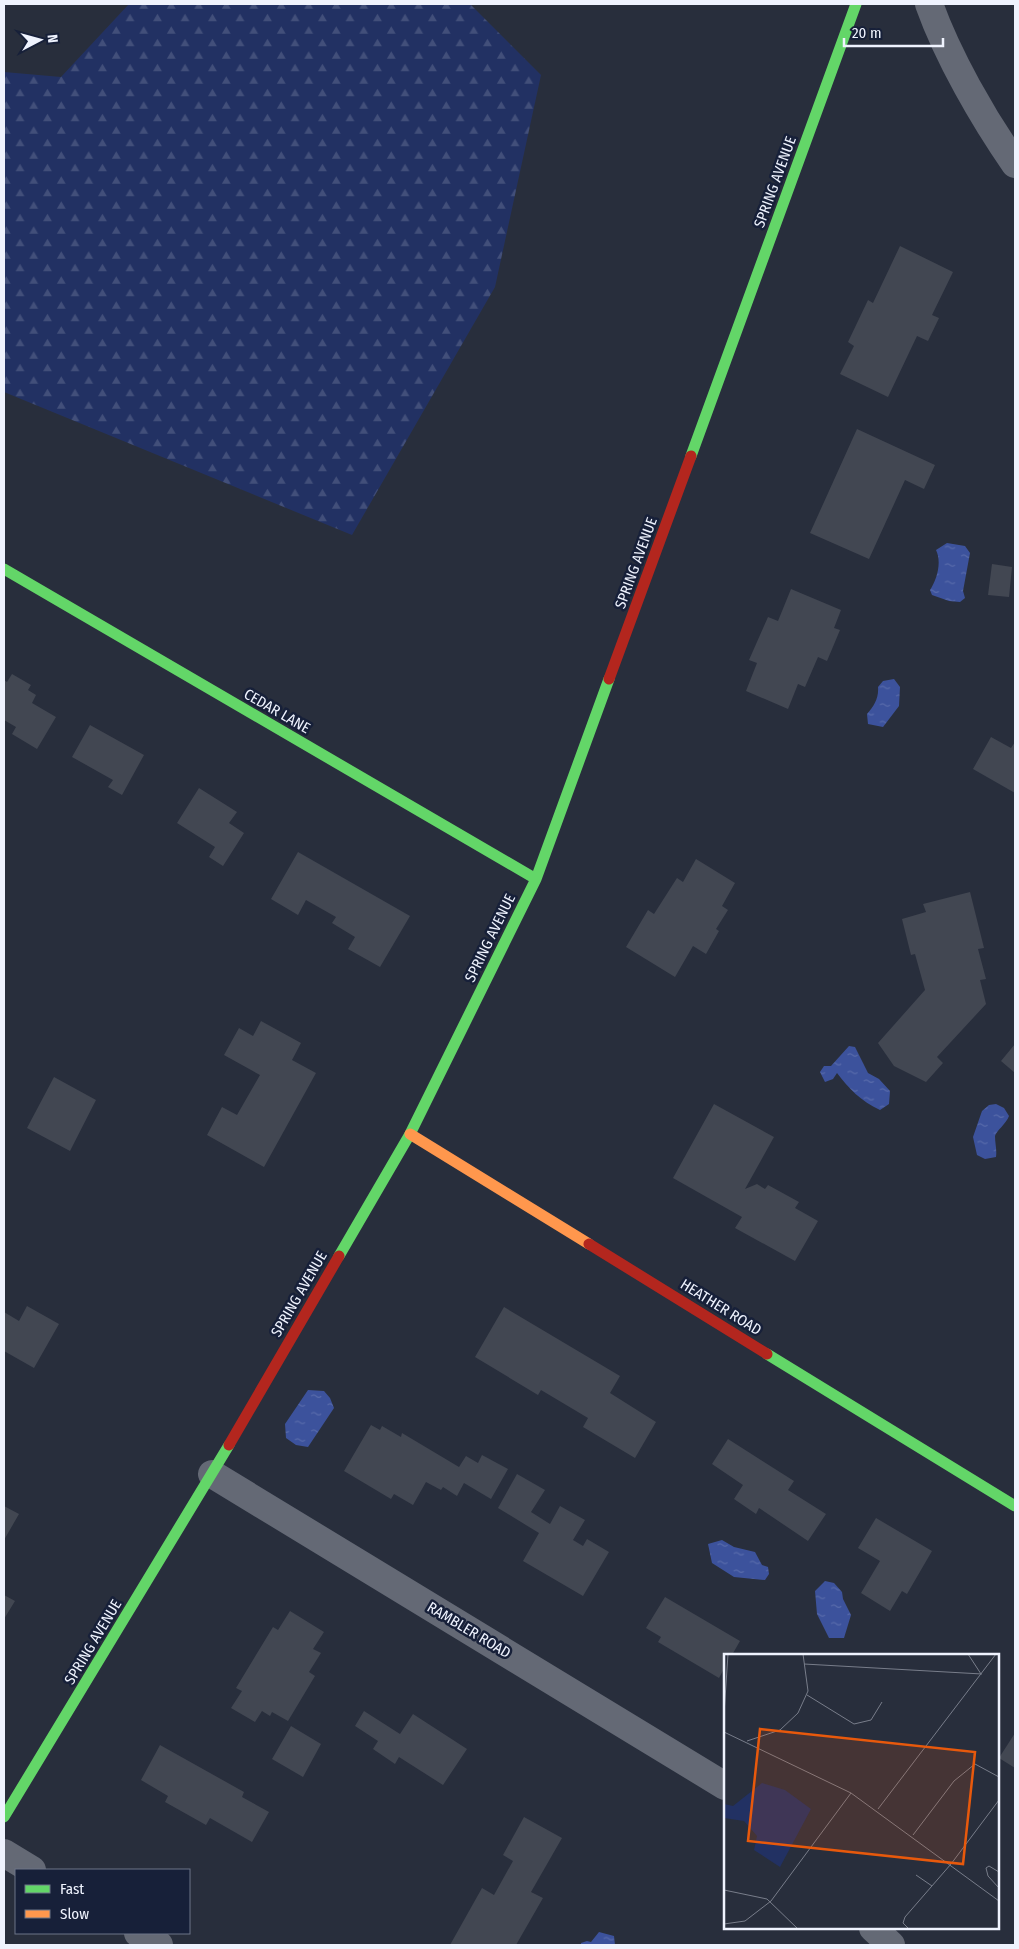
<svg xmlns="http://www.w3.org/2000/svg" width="1019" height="1949" viewBox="0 0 1019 1949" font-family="'Fira Sans Condensed',sans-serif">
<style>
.forest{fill:url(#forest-firs)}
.water{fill:url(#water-ripples)}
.building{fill:#424752}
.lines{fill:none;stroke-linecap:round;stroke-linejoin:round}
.street{stroke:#646975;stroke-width:28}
.fast{stroke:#63d668;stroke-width:11}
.slow{stroke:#ff974d;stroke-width:11}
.jam{stroke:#b3261e;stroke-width:11}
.labels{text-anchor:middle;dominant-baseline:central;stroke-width:5;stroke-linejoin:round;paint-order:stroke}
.street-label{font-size:15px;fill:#eff3fe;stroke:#172039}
.inset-road{fill:none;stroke:#787d8a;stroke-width:1}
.view{fill:#e8590c;fill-opacity:0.15;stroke:#e8590c;stroke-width:2.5}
.inset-edge{fill:none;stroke:#eff3fe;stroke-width:2.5}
</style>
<defs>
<pattern id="forest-firs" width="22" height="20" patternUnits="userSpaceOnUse" patternTransform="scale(1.25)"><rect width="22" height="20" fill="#223163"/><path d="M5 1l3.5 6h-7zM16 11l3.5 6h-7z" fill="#424f7a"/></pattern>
<pattern id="water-ripples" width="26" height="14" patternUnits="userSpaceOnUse" patternTransform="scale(1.25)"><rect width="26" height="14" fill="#3c529c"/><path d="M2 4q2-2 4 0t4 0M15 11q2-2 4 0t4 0" fill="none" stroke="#586bab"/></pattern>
</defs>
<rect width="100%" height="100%" fill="#282e3c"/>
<path class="forest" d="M129,4h341l71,71 -46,212 -143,248 -348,-143v-320l57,5z"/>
<path class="water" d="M947,543l18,3 5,7 -7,38 2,7 -5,4 -11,-1 -17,-6 -2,-5c7,-10 12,-28 6,-40z
M894,679l6,8 -1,19 -16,21 -15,-3 -1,-10c7,-8 12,-16 11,-27l5,-6z
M849,1046l6,1 13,26 11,6 11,12 -1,13 -9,6c-19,-9 -31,-21 -43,-37l-4,6 -8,3 -5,-10 4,-6h7z
M996,1104l8,4 5,8c-3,8 -13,15 -14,20 0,7 2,14 1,21l-11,2 -8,-4 -4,-18 9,-26 7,-6z
M308,1390l16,1 6,7 4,10 -26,39 -12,-2 -10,-7 -1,-14z
M722,1540l12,7 21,5 7,13 6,2 1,7 -4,6 -31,-3 -22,-14 -4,-19z
M825,1581l9,2 8,9 1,7 8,16 -7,23h-15l-12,-24 -2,-23z
M599,1932l15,4 1,9h-34v-2l6,-2 4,1z"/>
<path class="building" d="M900,246l53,26 -21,43 7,3 -11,23 -11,-5 -29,61 -48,-23 14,-28 -6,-4 20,-42 5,3z
M857,429l78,36 -11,24 -19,-9 -36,79 -59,-26z
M992,564l20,3 -3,30 -21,-2z
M791,589l50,21 -7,18 6,2 -13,31 -9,-4 -13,30 -7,-3 -10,25 -42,-18 11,-28 -8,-3 19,-43 10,4z
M12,674l19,11 -3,5 8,5 -4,8 24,14 -19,32 -25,-15 4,-7 -12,-7v-40l3,2z
M90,725l54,30 -22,40 -14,-8 5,-7 -41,-23z
M991,737l20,11 4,-6v51l-42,-24z
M199,788l38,24 -8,11 15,10 -21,33 -14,-9 6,-10 -38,-24z
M298,852l112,64 -30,51 -32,-18 7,-12 -23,-14 4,-6 -30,-17 -8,15 -27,-16z
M696,859l39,24 -13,23 6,4 -12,19 3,2 -13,23 -13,-8 -18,31 -49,-30 22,-37 6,4 23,-36 6,4z
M970,892l14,56 -6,1 8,30 -6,1 6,24 -49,53 6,6 -17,19 -32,-16 -16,-23 47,-53 -10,-36 -4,1 -9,-36 24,-7 -3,-8z
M261,1021l40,22 -9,17 24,13 -52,94 -57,-32 15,-28 15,8 23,-40 -36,-20 15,-27 14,8z
M1015,1044v29l-14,-12z
M54,1077l42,23 -26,51 -43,-23z
M714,1104l60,33 -29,52 12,-5 8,5 3,-4 31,17 -4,6 23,13 -23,40 -60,-33 7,-11 -69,-39z
M27,1306l32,18 -25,44 -30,-17v-39l15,9z
M504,1307l116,69 -10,17 46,29 -21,36 -52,-31 5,-9 -47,-28 -3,5 -63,-38z
M371,1425l9,5 2,-4 19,11 1,-4 57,34 7,-11 12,7 4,-8 26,14 -17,30 -27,-16 -7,13 -14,-9 -2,3 -15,-8 -13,23 -19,-11 -3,5 -47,-28z
M728,1439l66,42 -6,9 38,24 -18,27 -49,-33 -3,6 -22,-15 9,-14 -31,-21z
M517,1474l28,16 -14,22 19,12 10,-18 25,14 -12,20 10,6 4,-7 22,13 -26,44 -60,-35 16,-28 -41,-25z
M4,1506l15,8 -15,26z
M876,1518l56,33 -25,43 -5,-3 -12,20 -29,-18 19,-32 -22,-13z
M4,1595l11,6 -11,18z
M665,1597l75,44 -8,14h-7v12l-6,11 -61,-36 3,-5 -15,-9z
M290,1611l34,21 -11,17 8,4 -12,19 6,4 -27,45 -16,-9 -2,4 -8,-5 -7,11 -24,-14 11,-17 -6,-3 37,-61 5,3z
M364,1711l36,23 13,-20 54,35 -24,36 -44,-28 -4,7 -22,-15 5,-8 -23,-15z
M291,1726l30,18 -18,33 -31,-18z
M1015,1733v35l-16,-10z
M160,1745l84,47 -2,5 27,15 -17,30 -42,-24 -4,7 -41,-23 3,-6 -27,-16z
M524,1817l38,21 -31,54 12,6 -27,47h-66l32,-57 12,7 19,-34 -10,-6z"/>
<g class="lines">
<path class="street" d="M929,4c19,53 54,114 86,160
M212,1474l513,312
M4,1853l28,17
M873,1928l18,17
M138,1933l21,12"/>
<path class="fast" d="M691,456l165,-452
M4,569l532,310
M339,1256l71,-122 126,-255 73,-200
M767,1354l248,152
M4,1817l225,-372"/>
<path class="slow" d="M410,1134l179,110"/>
<path class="jam" d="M609,679l82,-223
M589,1244l178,110
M229,1445l110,-189"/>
</g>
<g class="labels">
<g class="street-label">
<text transform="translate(775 182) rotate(-70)">SPRING AVENUE</text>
<text transform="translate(636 563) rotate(-70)">SPRING AVENUE</text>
<text transform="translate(277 711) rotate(30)">CEDAR LANE</text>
<text transform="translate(490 938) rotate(-64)">SPRING AVENUE</text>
<text transform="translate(299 1294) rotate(-60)">SPRING AVENUE</text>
<text transform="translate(721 1307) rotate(32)">HEATHER ROAD</text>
<text transform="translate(469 1630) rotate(31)">RAMBLER ROAD</text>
<text transform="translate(93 1642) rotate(-59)">SPRING AVENUE</text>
</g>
</g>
<g transform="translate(724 1654)">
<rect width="275" height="275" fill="#282e3c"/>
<path d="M38,129l23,7 26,19 -31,58 -26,-17 3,-14 -13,-15 -20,-3v-14l9,2z" fill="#223163"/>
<path class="inset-road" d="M244,0l13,20M80,10l178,10M83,41l47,29 17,-4 11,-18M0,60l4,-60M0,78l127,61 148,108M23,87l33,-11 18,-17 10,-22 -5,-37M154,155l118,-155M189,181l41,-54 21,-17 24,13M275,218l-10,-6 -3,2 2,8 11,12M192,221l16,11M0,236l43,9 31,30M0,270l21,-3 26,-20 80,-108M185,275l-6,-6 2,-6 46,-53 48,-64"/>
<path class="view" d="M36,75l215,23 -12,112 -215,-23z"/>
<rect width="275" height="275" class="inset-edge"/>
</g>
<rect width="1019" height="1949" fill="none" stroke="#eff3fe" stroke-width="10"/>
<rect x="15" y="1869" width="175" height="65" fill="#172039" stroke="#6d7488"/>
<rect x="25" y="1885" width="25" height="8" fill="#63d668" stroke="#6d7488"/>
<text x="60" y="1894" font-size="15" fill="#eff3fe">Fast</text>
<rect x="25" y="1910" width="25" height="8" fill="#ff974d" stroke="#6d7488"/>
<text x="60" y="1919" font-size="15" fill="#eff3fe">Slow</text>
<g transform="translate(40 40) rotate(84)" stroke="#172039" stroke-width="4" paint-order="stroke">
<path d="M0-4L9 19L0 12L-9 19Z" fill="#eff3fe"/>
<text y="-8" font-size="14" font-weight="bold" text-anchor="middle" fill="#eff3fe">N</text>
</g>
<path d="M844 38v8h99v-8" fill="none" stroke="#eff3fe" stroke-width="2.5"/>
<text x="852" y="38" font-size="15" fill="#eff3fe" stroke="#172039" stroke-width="4" paint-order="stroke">20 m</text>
</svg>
